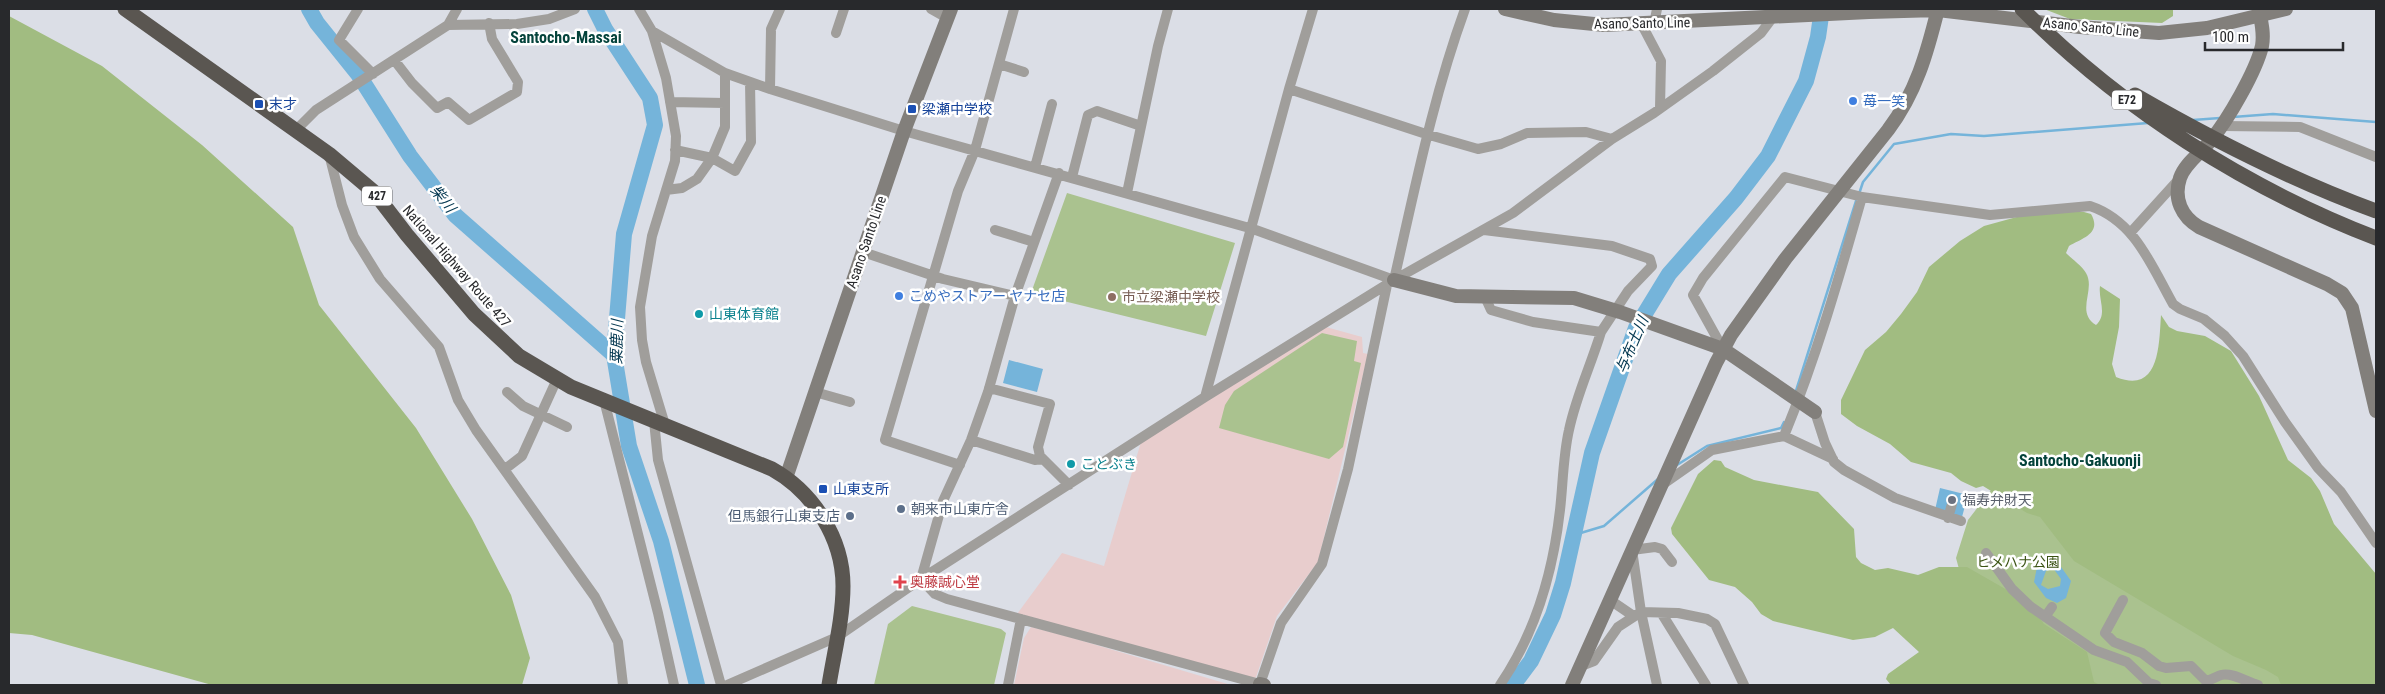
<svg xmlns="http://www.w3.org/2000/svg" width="2385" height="694" viewBox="0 0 2385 694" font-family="'Roboto Condensed','Noto Sans JP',sans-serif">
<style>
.industrial{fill:#e8cdcd}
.green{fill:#aac28f}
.forest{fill:#a1bc81}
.water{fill:#75b4da;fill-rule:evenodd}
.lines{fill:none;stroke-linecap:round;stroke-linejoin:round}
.stream{stroke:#75b4da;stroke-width:2.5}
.river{stroke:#75b4da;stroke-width:16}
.street{stroke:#a09e9b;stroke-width:10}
.secondary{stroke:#827f7b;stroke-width:14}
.highway{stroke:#5a5651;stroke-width:15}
.shop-dot{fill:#3f7fe0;stroke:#fff;stroke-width:2}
.transit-dot{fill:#1a4fb4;stroke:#fff;stroke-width:2}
.education-dot{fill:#8d6e63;stroke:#fff;stroke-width:2}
.culture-dot{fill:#0f9aa8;stroke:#fff;stroke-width:2}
.worship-dot{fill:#6b7280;stroke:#fff;stroke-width:2}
.service-dot{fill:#5c6f8a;stroke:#fff;stroke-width:2}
.health-dot{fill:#e0444e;stroke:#fff;stroke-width:2}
.labels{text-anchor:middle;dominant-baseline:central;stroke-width:5;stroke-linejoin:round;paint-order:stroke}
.shield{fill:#fff;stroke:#68696b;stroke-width:1}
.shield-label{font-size:12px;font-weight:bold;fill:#28292c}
.street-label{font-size:14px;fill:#28292c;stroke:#fff}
.shop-label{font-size:14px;fill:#366cbe;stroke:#fff;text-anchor:start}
.transit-label{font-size:14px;fill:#164399;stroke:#fff;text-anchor:start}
.education-label{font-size:14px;fill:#785e54;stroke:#fff;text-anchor:start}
.culture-label{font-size:14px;fill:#0d838f;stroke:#fff;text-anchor:start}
.worship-label{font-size:14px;fill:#5b616d;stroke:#fff;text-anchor:start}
.service-label{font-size:14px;fill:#4e5e75;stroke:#fff;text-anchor:start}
.park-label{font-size:14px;fill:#3b5314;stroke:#fff}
.health-label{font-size:14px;fill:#be3a42;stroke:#fff;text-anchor:start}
.water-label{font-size:15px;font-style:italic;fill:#00354e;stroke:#fff}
.quarter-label{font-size:16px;font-weight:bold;fill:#04433b;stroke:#fff}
</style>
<rect width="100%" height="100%" fill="#dbdee6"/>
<path class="industrial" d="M1326,327l36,10 1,16 5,1 -50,208 -41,54 -21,61 -2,2 -237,-65 45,-61 42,13 37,-124z
M1031,627l35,9 165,49h-217l10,-47z"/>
<path class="green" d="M1067,193l168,50 -29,93 -175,-43z
M1322,333l35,8 -3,20 7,2 -18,84 -14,12 -110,-31 6,-23 9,-14z
M1995,485l283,181 10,19h-212l-111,-94 -9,-33 12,-38z
M912,606l89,23 5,4 -12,52h-120l14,-61z"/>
<path class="forest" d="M2044,9h129v7l-11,7 -92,-4z
M9,16l93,50 100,79 91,82 26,78 97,123 56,91 39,76 19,63 -8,27h-310l-180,-50 -23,-2z
M2042,210l42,2 7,2c11,19 -8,24 -22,32l-3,7c6,6 16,13 20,20 10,17 -11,39 10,52 12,-11 2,-25 4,-39l20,13 -1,28 -7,37 4,13c44,18 43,-33 45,-62l8,12 8,4 28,5 26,15 28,45 29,64 23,18 9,13 14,33 42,50v111h-95l-3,-8 -12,-7 -33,-14 -159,-95 -34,-44 -13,-4 -44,-27 -7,2 -15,-7 -10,-8 -40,-11 -21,-18 -33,-18 -16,-12v-14l24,-50 21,-18 15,-18 16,-22 12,-25 31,-26 24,-15z
M1714,460l7,1 4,6 29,13 64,12 36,37 2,28 5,6 14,7 13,-2 30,7 21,-8h28l61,35 16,22 43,28 7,30 6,3h-209l-5,-6 2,-5 31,-22 -26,-24 -18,9 -22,3 -80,-19 -12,-7 -9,-12 -17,-15 -26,-7 -37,-46 -1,-6 27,-54z"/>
<path class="water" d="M1009,360l34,9 -6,23 -34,-9z
M1940,488l28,7 -6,22 -27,-7z
M2043,557h11l17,24 -5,17 -9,5 -11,-5 -12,-16 3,-15zM2053,568l8,11 -1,7 -12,3 -7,-4 5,-14z"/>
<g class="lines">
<path class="stream" d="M2233,117l40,-3 103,8
M2193,120l27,-2
M1859,194l4,-12 31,-38 57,-10 33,2 164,-13
M1795,394l61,-193
M1677,465l30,-19 74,-18 3,-6
M1574,535l30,-9 54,-47"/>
<path class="river" d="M309,9l8,14 41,51 52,82 45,59 159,140
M595,9l10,20 45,69 5,27 -31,109 -10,121 15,91 32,95 36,144
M1513,685l18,-24 22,-46 10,-32 29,-130 44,-125 33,-54 67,-76 32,-42 38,-75 12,-44 4,-28"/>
<path class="street" d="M358,9l-19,31 34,34
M639,9l13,22 14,47 10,58 -1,25 -23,75 -12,71 2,33 4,22 19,63
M931,9l16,9
M1654,24l3,-15
M448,25l9,-16
M1642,25l19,36 -1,47
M652,31l73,42 45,16 134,42 349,98 141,51
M836,33l8,-24
M395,61l17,22 25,25 11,-6 21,18 48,-28 1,-10 -26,-43 -3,-16
M999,64l25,8
M770,89l1,-60 9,-20
M1289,89l137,45 52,15 23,-5 26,-11 59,-1 26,7
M670,102l55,1
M2222,126l78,1 76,30
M296,130l20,-20 132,-85 69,-1 32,-5 26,-10
M675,150l37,8 23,13 16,-29 -1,-60
M329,154l13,51 12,32 26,42 59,68 19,53 18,30 119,167 23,45 5,43
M1035,167l17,-63
M1072,177l16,-62 9,-4 44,15
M666,190l16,-2 15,-9 15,-21 13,-31v-54
M1127,193l31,-147 10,-37
M995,230l39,12
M1484,230l128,16 38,13 2,7 -24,25 -27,41 -68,-10 -42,-12 -6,-13
M2131,232l48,-53
M863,252l80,27 72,17
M1394,280c21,-92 39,-183 71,-271
M1723,349l-30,-54 10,-17 82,-101 77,20 128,18 100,-9c45,15 61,59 83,98l7,5 24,10 21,17 18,20 42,66 33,46 23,24 35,51
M989,388l61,16 -12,43 2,9 29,29
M507,392l16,14 44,21
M815,392l35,10
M1205,397l84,-308 24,-80
M604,400l54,213 16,72
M1815,412l10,31 9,19 10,8 51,28 66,23
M654,421l4,39 63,225
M1784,436l49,23
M971,440l64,20 8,-1
M960,465l-75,-25 73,-249 17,-41 39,-141
M505,469l17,-13 35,-77
M1662,485l50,-35 72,-14c32,-78 55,-158 78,-239
M1948,518l4,-14
M1986,553l26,36 19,18 63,43 33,12 22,21 7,2
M921,579l14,15 12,5 313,85 21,-61 41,-59 26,-95 39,-184
M921,579l22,-78 28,-61 17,-48 27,-96 44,-123
M1610,600l22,15
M2123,600l-18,33 9,9 28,11 17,13 7,2 25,-2 15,15c6,-1 9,-4 15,-6 11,-3 26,7 37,10
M1662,614l44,71
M2045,617l7,-10
M1581,666l13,-5 24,-34 23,-15 37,1 29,6 8,5 29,61
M727,685l110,-48 84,-58 284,-182 189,-117 119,-67 99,-74 42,-26 59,-42 48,-38 12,-16
M1008,685l13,-66
M1500,685c35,-51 53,-113 60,-175 3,-26 3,-54 9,-80 7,-34 22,-65 32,-98
M1657,685l-16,-73 -9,-62 23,-3 7,2 10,13"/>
<path class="secondary" d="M1505,9l49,11 50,5 265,-13 69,-2 142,17 79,6 48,-5 79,-19
M2260,15c2,10 4,20 2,31 -6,25 -34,74 -51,94 -10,13 -26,23 -31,38 -7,21 2,39 19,49l128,57 15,9 10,15 24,103
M1394,280l62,16 118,2 46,14 103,37 92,63
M786,478l118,-347 47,-122
M1260,684l4,1
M1572,685l144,-322 15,-28 55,-77 102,-128c28,-37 39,-77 50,-121"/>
<path class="highway" d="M125,9l204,145 45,38 33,43 67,79 45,42 52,31 201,82c41,23 71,69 71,117 0,33 -9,67 -14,99
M2022,9c100,100 222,178 354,229
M2135,95c78,45 156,85 241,116"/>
</g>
<g class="shop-dot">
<circle cx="1853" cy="101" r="5"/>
<circle cx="899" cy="296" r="5"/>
</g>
<g class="transit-dot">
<rect x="254" y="99" width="10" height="10" rx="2.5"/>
<rect x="907" y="104" width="10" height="10" rx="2.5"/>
<rect x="818" y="484" width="10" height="10" rx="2.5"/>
</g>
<circle class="education-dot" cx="1112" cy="297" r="5"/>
<g class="culture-dot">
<circle cx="699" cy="314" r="5"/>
<circle cx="1071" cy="464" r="5"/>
</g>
<circle class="worship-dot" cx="1952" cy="500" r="5"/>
<g class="service-dot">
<circle cx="901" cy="509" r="5"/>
<circle cx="850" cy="516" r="5"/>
</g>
<path class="health-dot" d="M897.5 574.5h5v5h5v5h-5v5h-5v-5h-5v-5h5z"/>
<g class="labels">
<g class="shield">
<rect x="2112" y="90.5" width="30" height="19" rx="4"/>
<rect x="362" y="186.5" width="30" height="19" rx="4"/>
</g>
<g class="shield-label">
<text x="2127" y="100">E72</text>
<text x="377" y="196">427</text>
</g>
<g class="street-label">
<text transform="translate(1642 23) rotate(-1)">Asano Santo Line</text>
<text transform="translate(2091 27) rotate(6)">Asano Santo Line</text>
<text transform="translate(866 242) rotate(-71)">Asano Santo Line</text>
<text transform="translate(457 266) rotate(49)">National Highway Route 427</text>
</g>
<g class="shop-label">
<text x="1863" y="101">苺一笑</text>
<text x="909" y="296">こめやストアー ヤナセ店</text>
</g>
<g class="transit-label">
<text x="269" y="104">末才</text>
<text x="922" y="109">梁瀬中学校</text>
<text x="833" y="489">山東支所</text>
</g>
<g class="education-label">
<text x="1122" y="297">市立梁瀬中学校</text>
</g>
<g class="culture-label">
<text x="709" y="314">山東体育館</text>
<text x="1081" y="464">ことぶき</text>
</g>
<g class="worship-label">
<text x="1962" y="500">福寿弁財天</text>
</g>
<g class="service-label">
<text x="911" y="509">朝来市山東庁舎</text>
<text x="840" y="516" text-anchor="end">但馬銀行山東支店</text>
</g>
<g class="park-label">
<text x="2018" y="562">ヒメハナ公園</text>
</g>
<g class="health-label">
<text x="910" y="582">奥藤誠心堂</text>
</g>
<g class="water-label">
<text transform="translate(443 199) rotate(52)">柴川</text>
<text transform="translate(617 342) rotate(-89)">粟鹿川</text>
<text transform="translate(1632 345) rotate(-67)">与布土川</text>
</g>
<g class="quarter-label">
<text x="566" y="37">Santocho-Massai</text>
<text x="2080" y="460">Santocho-Gakuonji</text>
</g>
</g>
<rect width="2385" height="694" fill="none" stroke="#28292c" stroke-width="20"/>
<path d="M2205 42v8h138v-8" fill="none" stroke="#28292c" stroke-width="2.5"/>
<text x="2212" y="42" font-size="15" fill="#28292c" stroke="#ffffff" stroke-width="4" paint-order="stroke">100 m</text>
</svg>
